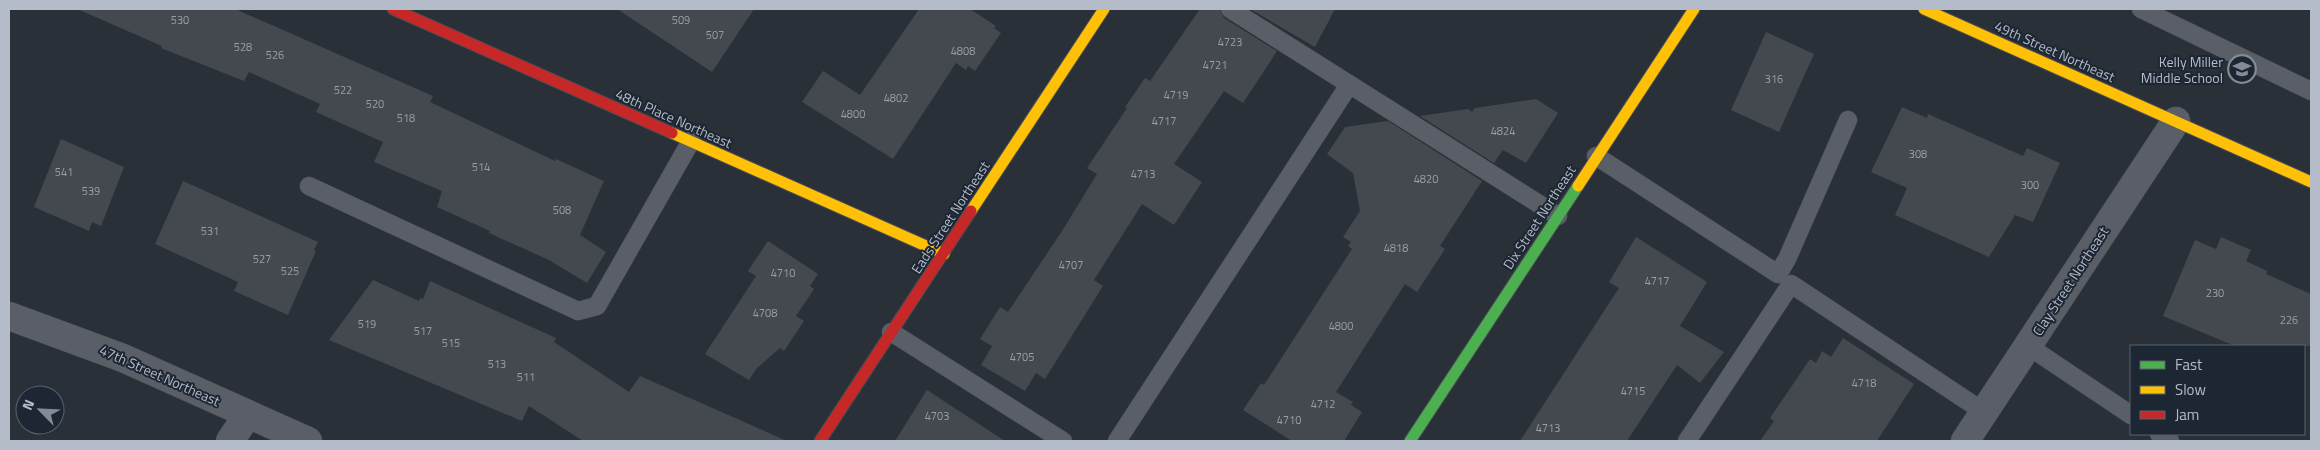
<svg xmlns="http://www.w3.org/2000/svg" width="2320" height="450" viewBox="0 0 2320 450" font-family="'Titillium Web',sans-serif">
<style>
.building{fill:#444950}
.lines{fill:none;stroke-linecap:round;stroke-linejoin:round}
.lane-casing{stroke:#484c53;stroke-width:19}
.street-casing{stroke:#484c53;stroke-width:29}
.fast-casing{stroke:#484c53;stroke-width:13}
.slow-casing{stroke:#484c53;stroke-width:13}
.jam-casing{stroke:#484c53;stroke-width:13}
.lane{stroke:#5a5e66;stroke-width:18}
.street{stroke:#5a5e66;stroke-width:28}
.fast{stroke:#4caf50;stroke-width:11}
.slow{stroke:#ffc107;stroke-width:11}
.jam{stroke:#c62828;stroke-width:11}
.labels{text-anchor:middle;dominant-baseline:central;stroke-width:4;stroke-linejoin:round;paint-order:stroke}
.number-label{font-size:11px;fill:#989fab}
.street-label{font-size:14px;fill:#b4bcc9;stroke:#1d2633}
.poi-label{font-size:14px;fill:#b4bcc9;stroke:#1d2633;text-anchor:end}
</style>
<rect width="100%" height="100%" fill="#2a3038"/>
<path class="building" d="M77,9h158l198,87 -3,6 125,59 1,-2 48,22 -24,54 26,17 -19,31 -38,-23 -60,-27 1,-2 -53,-24 5,-16 -68,-29 9,-20 -67,-30 4,-8 -71,-32 -5,9 -83,-33 1,-2z
M617,9h137l-42,63z
M919,9h51l26,17 -2,2 7,5 -26,38 -7,-5 -2,4 -10,-7 -63,96 -91,-57 21,-31 37,24z
M1200,9h19l5,9 53,33 -34,52 -19,-12 -50,73 28,18 -28,43 -32,-21 -48,76 9,6 -58,93 -9,-6 -11,18 -44,-26 11,-19 -12,-7 20,-32 8,5 54,-81 35,-57 -10,-6 40,-60 -2,-1 20,-29 5,3z
M1250,9h85l-20,38z
M1766,32l48,22 -35,78 -48,-22z
M1536,99l22,14 -32,50 -23,-13 -9,13 -74,-47 48,-7 4,3 3,-4z
M1902,107l25,11 1,-4 95,42 4,-8 33,15 -27,59 -18,-7 -26,42 -94,-42 12,-27 -36,-16z
M1388,121l94,60 -42,65 5,3 -28,43 -12,-8 -69,108 17,10 -2,3 11,7 -18,29h-52l-49,-31 18,-27 3,2 88,-136 -4,-3 3,-4 -8,-5 17,-26 -7,-38 -26,-19 18,-27z
M61,139l63,28 -23,59 -9,-4 -3,9 -55,-24z
M183,181l135,61 -4,8 2,1 -28,64 -54,-24 4,-9 -83,-38z
M1636,237l71,45 -27,44 44,26 -24,31 -23,-18 -50,76h-107l99,-153 -10,-6z
M2221,237l30,13 -5,11 21,10 -1,3 45,20v52h-76l-72,-30 32,-76 21,9z
M768,241l50,33 -8,12 4,3 -18,27 8,5 -20,30 -4,-3 -23,20 -8,12 -44,-26 51,-78 -8,-5z
M373,280l46,21 1,-3 3,1 7,-18 126,57 -2,4 75,50 11,-16 147,65h-204l-54,-35 -7,15 -193,-81z
M1843,338l71,46 -37,57h-117l14,-20 -4,-3 40,-59 6,4 6,-12 9,6z
M927,390l78,51h-110z"/>
<g class="lines">
<defs>
<path id="lane" d="M1230,9l328,207
M2141,9l170,82
M1596,156l182,118 9,-15 61,-139
M309,186l269,125 19,-5 94,-165
M891,332l172,109
M2028,346l103,69
M2159,434l11,7
M1117,441l232,-356
M1687,441l104,-157 193,128"/>
<path id="street" d="M9,316l114,42 185,83
M230,441l18,-27
M1965,441l211,-320"/>
<path id="fast" d="M1410,441l168,-255"/>
<path id="slow" d="M1924,9l387,173
M672,133l272,121
M1578,186l116,-177
M971,211l133,-202"/>
<path id="jam" d="M393,9l279,124
M820,441l151,-230"/>
</defs>
<use href="#lane" class="lane-casing"/>
<use href="#street" class="street-casing"/>
<use href="#fast" class="fast-casing"/>
<use href="#slow" class="slow-casing"/>
<use href="#jam" class="jam-casing"/>
<use href="#lane" class="lane"/>
<use href="#street" class="street"/>
<use href="#fast" class="fast"/>
<use href="#slow" class="slow"/>
<use href="#jam" class="jam"/>
</g>
<defs>
<symbol id="school-ring" viewBox="-11 -11 22 22"><circle r="9.5" fill="#1d2633" stroke="#848b96" stroke-width="1.5"/><path d="M0-5L7-2L0 1L-7-2ZM-4 1L0 2.5L4 1V4Q0 6-4 4Z" fill="#848b96"/></symbol>
</defs>
<g fill-rule="evenodd">
<use href="#school-ring" x="2226" y="53" width="32" height="32"/>
</g>
<g class="labels">
<g class="number-label">
<text x="180" y="20">530</text>
<text x="681" y="20">509</text>
<text x="715" y="35">507</text>
<text x="1230" y="42">4723</text>
<text x="243" y="47">528</text>
<text x="963" y="51">4808</text>
<text x="275" y="55">526</text>
<text x="1215" y="65">4721</text>
<text x="1774" y="79">316</text>
<text x="343" y="90">522</text>
<text x="1176" y="95">4719</text>
<text x="896" y="98">4802</text>
<text x="375" y="104">520</text>
<text x="853" y="114">4800</text>
<text x="406" y="118">518</text>
<text x="1164" y="121">4717</text>
<text x="1503" y="131">4824</text>
<text x="1918" y="154">308</text>
<text x="481" y="167">514</text>
<text x="64" y="172">541</text>
<text x="1143" y="174">4713</text>
<text x="1426" y="179">4820</text>
<text x="2030" y="185">300</text>
<text x="91" y="191">539</text>
<text x="562" y="210">508</text>
<text x="210" y="231">531</text>
<text x="1396" y="248">4818</text>
<text x="262" y="259">527</text>
<text x="1071" y="265">4707</text>
<text x="290" y="271">525</text>
<text x="783" y="273">4710</text>
<text x="1657" y="281">4717</text>
<text x="2215" y="293">230</text>
<text x="765" y="313">4708</text>
<text x="2289" y="320">226</text>
<text x="367" y="324">519</text>
<text x="1341" y="326">4800</text>
<text x="423" y="331">517</text>
<text x="451" y="343">515</text>
<text x="1022" y="357">4705</text>
<text x="497" y="364">513</text>
<text x="526" y="377">511</text>
<text x="1864" y="383">4718</text>
<text x="1633" y="391">4715</text>
<text x="1323" y="404">4712</text>
<text x="937" y="416">4703</text>
<text x="1289" y="420">4710</text>
<text x="1548" y="428">4713</text>
</g>
<g class="street-label">
<text transform="translate(2055 51) rotate(24)">49th Street Northeast</text>
<text transform="translate(674 118) rotate(24)">48th Place Northeast</text>
<text transform="translate(950 217) rotate(-57)">Eads Street Northeast</text>
<text transform="translate(1539 217) rotate(-57)">Dix Street Northeast</text>
<text transform="translate(2070 281) rotate(-57)">Clay Street Northeast</text>
<text transform="translate(160 375) rotate(24)">47th Street Northeast</text>
</g>
<g class="poi-label">
<text x="2223" y="61">Kelly Miller<tspan x="2223" dy="16">Middle School</tspan></text>
</g>
</g>
<rect width="2320" height="450" fill="none" stroke="#b4bcc9" stroke-width="20"/>
<rect x="2130" y="345" width="175" height="90" fill="#1d2633" stroke="#59626f"/>
<rect x="2140" y="361" width="25" height="8" fill="#4caf50" stroke="#59626f"/>
<text x="2175" y="370" font-size="15" fill="#b4bcc9">Fast</text>
<rect x="2140" y="386" width="25" height="8" fill="#ffc107" stroke="#59626f"/>
<text x="2175" y="395" font-size="15" fill="#b4bcc9">Slow</text>
<rect x="2140" y="411" width="25" height="8" fill="#c62828" stroke="#59626f"/>
<text x="2175" y="420" font-size="15" fill="#b4bcc9">Jam</text>
<g transform="translate(40 410) rotate(294)"><circle r="24" fill="#1d2633" stroke="#59626f"/>
<path d="M0-4L9 19L0 12L-9 19Z" fill="#848b96"/>
<text y="-8" font-size="14" font-weight="bold" text-anchor="middle" fill="#b4bcc9">N</text>
</g>
</svg>
